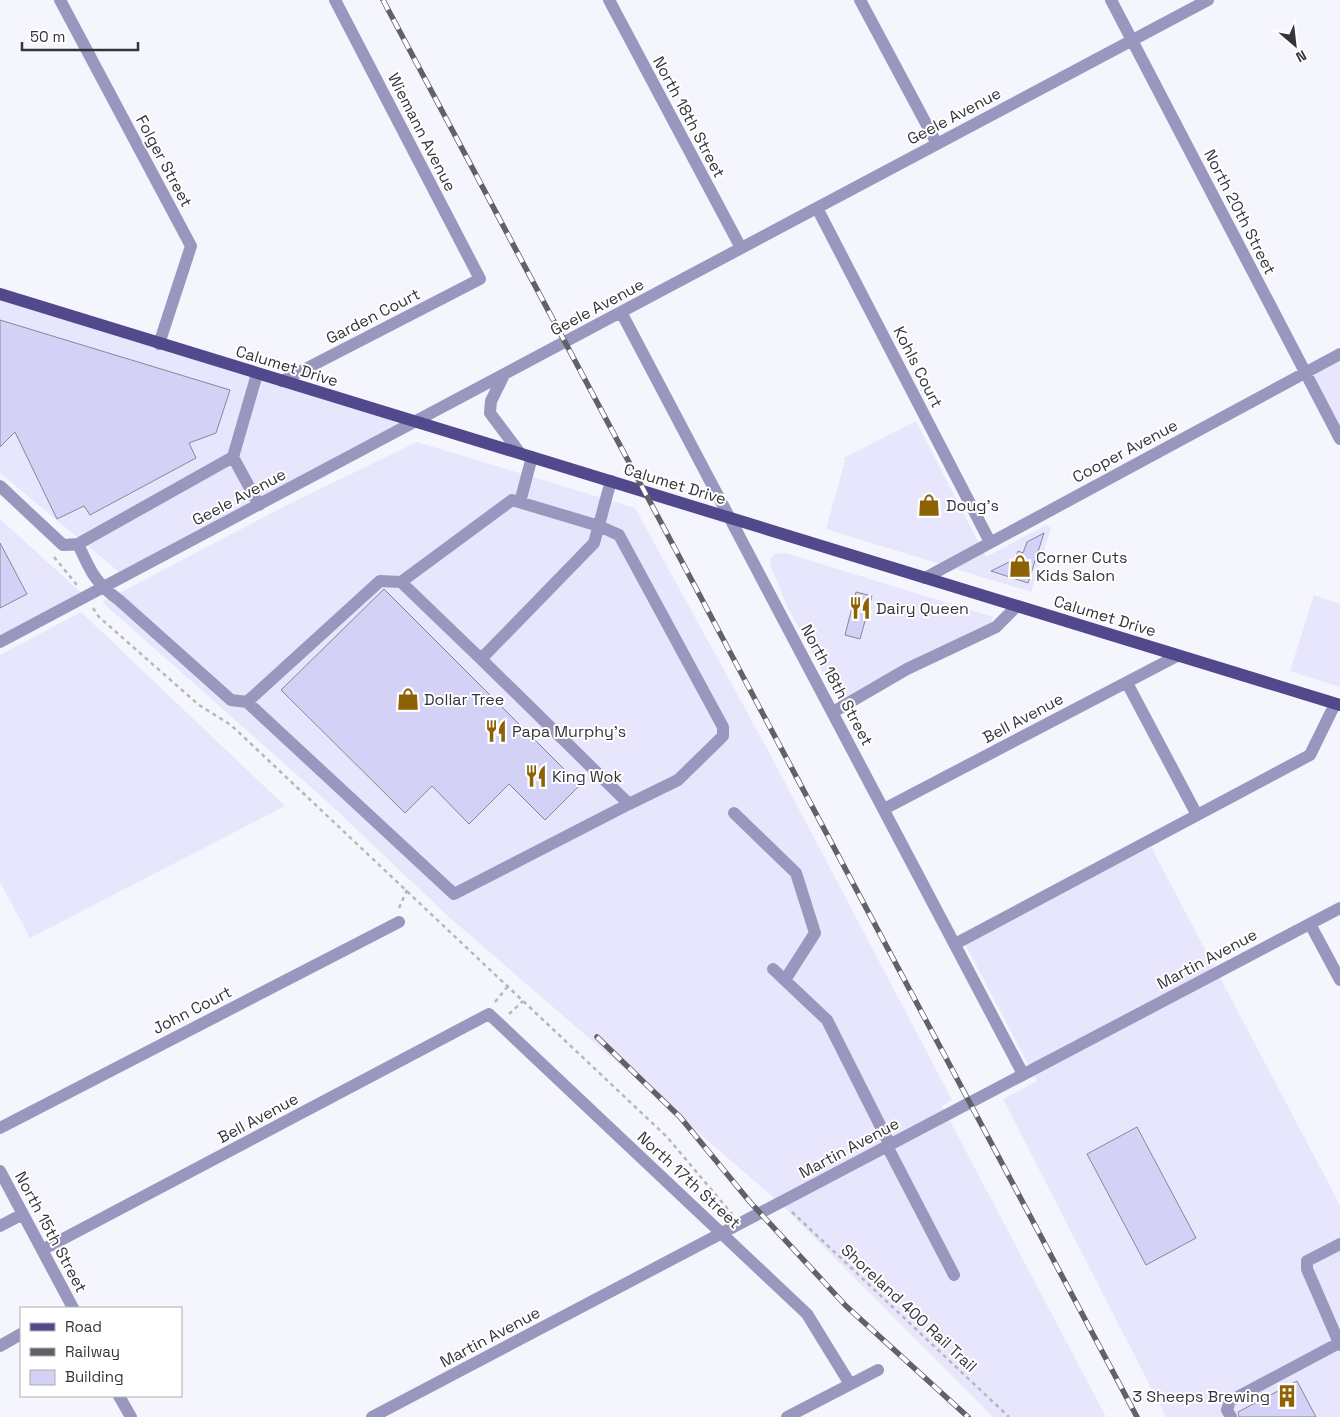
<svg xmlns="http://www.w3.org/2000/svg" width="1340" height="1417" viewBox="0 0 1340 1417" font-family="'Space Grotesk',sans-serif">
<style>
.built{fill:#e7e6fc}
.building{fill:#d3d1f6;stroke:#888798}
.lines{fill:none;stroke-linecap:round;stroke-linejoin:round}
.path{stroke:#b6b6bd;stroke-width:2.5;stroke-dasharray:4 4;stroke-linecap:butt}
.minor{stroke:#9a97bf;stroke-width:12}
.major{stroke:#52488c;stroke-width:12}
.rail-casing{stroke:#616168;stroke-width:5.5}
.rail{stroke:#fff;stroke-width:4;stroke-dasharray:11;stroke-linecap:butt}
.labels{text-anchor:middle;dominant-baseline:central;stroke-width:4;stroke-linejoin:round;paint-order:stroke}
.street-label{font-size:16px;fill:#34343b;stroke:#fff}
.poi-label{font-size:16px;fill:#34343b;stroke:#fff;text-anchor:start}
</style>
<rect width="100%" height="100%" fill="#f5f5fd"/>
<path class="built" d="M0,294l416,128 -292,154 -124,-103z
M1340,354v90l-35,-72z
M916,421l70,136 60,-32 5,3 -20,64 -205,-63 19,-68 -1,-3z
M417,442l218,66 135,246 182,346 -10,6 164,311h-113l-213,-214 -330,-285 -119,-113 -229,-203 187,-98z
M0,519l86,78 -86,45z
M786,553l207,64 -2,7 -152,79 -51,-95 -17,-41 -1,-8 4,-5z
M1314,595l26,9v83l-50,-16z
M81,612l204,194 -255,132 -30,-56v-227z
M1151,847l189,358v212h-174l-163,-318 34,-18 -72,-137z"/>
<path class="building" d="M0,320l230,70 -14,43 -27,10 7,15 -106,57 -6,-9 -27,13 -42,-87 -15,15z
M1044,533l-16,50 -37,-12 24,-12 3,-8 5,2 4,-11z
M0,543l27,51 -27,14z
M384,589l196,196 -35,35 -36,-36 -40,40 -37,-38 -27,27 -124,-123z
M856,592l16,4 -12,43 -15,-4z
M1137,1127l59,111 -50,27 -59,-111z
M1297,1381l19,36h-77l-1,-5z"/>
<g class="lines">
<path class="path" d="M54,557l23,28
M93,608l6,9 100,88 32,20 436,412 65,77
M399,908l8,-18
M495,1002l13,-16
M509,1014l14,-13
M792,1212l217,205"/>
<path class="minor" d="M60,0l131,246 -32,98
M609,0l132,248
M860,0l77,144
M1111,0l229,439
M817,208l173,334
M621,312l402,762
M504,375l-13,26 -1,12 30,40
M282,381l198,-102 -145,-279
M233,457l24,-83
M0,486l63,59 15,-1
M520,502l12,-45
M259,505l-26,-48 -155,87c12,26 16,38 41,56l112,100 16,2 133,-121 21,1
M925,578l415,-224
M0,642l1208,-642
M481,659l-80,-77 111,-82 87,26 20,9 104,192v9l-45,44 -49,24 -148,-145 113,-116c6,-21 11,-41 17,-62
M1127,683l70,132
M247,702l207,192 175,-90
M833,712l74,-43 89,-42 21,-21
M884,809l293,-153
M734,813l62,60 19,60 -30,47
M1310,924l30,56
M955,944l355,-189 25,-51
M773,969l54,51 63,125
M0,1128l399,-206
M887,1146l67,129
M0,1171l73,137
M0,1226l23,-12
M1340,1244l-33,17v8l33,76
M42,1250l447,-236 318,300 43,70
M0,1346l21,-12
M119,1396l12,21
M372,1417l968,-509
M787,1417l91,-47
M1231,1417l-4,-7 3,-9 109,-58"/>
<path class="major" d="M0,294l1340,411"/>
<defs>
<path id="rail" d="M383,0l754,1417
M597,1037l83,80 70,85 96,104 122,111"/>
</defs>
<use href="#rail" class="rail-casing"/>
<use href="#rail" class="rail"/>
</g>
<defs>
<symbol id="shop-bare" viewBox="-9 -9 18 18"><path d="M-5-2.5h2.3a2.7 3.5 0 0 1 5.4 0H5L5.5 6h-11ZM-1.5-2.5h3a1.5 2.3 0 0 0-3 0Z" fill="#8d6206" stroke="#fff" stroke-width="2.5" paint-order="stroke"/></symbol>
<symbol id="restaurant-bare" viewBox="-9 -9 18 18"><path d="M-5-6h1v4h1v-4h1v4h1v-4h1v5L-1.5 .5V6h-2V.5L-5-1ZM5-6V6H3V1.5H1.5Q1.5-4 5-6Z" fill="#8d6206" stroke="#fff" stroke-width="2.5" paint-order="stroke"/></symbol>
<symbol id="building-bare" viewBox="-9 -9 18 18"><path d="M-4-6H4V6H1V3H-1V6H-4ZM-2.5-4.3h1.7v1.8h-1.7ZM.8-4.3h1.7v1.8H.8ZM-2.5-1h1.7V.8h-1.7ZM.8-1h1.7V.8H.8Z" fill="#8d6206" stroke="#fff" stroke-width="2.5" paint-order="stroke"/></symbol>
</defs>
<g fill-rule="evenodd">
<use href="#shop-bare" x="913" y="489" width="32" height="32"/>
<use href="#shop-bare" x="1004" y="550" width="32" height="32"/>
<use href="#restaurant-bare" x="844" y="592" width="32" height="32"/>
<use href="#shop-bare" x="392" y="683" width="32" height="32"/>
<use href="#restaurant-bare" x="480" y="715" width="32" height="32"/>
<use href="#restaurant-bare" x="520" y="760" width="32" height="32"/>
<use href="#building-bare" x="1271" y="1380" width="32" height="32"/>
</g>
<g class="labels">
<g class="street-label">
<text transform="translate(954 116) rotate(-28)">Geele Avenue</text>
<text transform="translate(689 117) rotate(62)">North 18th Street</text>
<text transform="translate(422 132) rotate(63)">Wiemann Avenue</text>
<text transform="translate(164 161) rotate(62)">Folger Street</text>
<text transform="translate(1240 212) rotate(63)">North 20th Street</text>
<text transform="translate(597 307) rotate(-28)">Geele Avenue</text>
<text transform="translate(373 316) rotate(-27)">Garden Court</text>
<text transform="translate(287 366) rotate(17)">Calumet Drive</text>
<text transform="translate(918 367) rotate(63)">Kohls Court</text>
<text transform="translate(1125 451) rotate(-28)">Cooper Avenue</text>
<text transform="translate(675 484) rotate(17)">Calumet Drive</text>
<text transform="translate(239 497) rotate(-28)">Geele Avenue</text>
<text transform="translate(1105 616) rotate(17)">Calumet Drive</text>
<text transform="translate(837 685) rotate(62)">North 18th Street</text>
<text transform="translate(1023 718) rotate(-28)">Bell Avenue</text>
<text transform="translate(1207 959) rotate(-28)">Martin Avenue</text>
<text transform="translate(192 1010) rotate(-27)">John Court</text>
<text transform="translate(258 1118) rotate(-28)">Bell Avenue</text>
<text transform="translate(849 1148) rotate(-28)">Martin Avenue</text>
<text transform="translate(689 1180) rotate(43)">North 17th Street</text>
<text transform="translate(51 1232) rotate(62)">North 15th Street</text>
<text transform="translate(909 1308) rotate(43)">Shoreland 400 Rail Trail</text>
<text transform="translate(490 1337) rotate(-28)">Martin Avenue</text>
</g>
<g class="poi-label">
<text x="946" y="505">Doug's</text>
<text x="1036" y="557">Corner Cuts<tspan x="1036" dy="18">Kids Salon</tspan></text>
<text x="876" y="608">Dairy Queen</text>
<text x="424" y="699">Dollar Tree</text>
<text x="512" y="731">Papa Murphy's</text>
<text x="552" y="776">King Wok</text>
<text x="1270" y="1396" text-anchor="end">3 Sheeps Brewing</text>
</g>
</g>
<rect x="20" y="1307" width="162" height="90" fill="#ffffff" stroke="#aeaeb1"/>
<rect x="30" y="1323" width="25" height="8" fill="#52488c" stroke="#aeaeb1"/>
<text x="65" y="1332" font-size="15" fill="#34343b">Road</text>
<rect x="30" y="1348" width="25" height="8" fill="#616168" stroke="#aeaeb1"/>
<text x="65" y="1357" font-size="15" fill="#34343b">Railway</text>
<rect x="30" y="1370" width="25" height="15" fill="#d3d1f6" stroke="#aeaeb1"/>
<text x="65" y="1382" font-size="15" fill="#34343b">Building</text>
<g transform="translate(1295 45) rotate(152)" stroke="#ffffff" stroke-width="4" paint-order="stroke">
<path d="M0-4L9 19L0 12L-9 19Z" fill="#34343b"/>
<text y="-8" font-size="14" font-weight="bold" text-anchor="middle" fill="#34343b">N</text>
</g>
<path d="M22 42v8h116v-8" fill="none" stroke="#34343b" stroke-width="2.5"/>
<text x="30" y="42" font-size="15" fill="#34343b" stroke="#ffffff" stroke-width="4" paint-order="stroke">50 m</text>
</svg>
